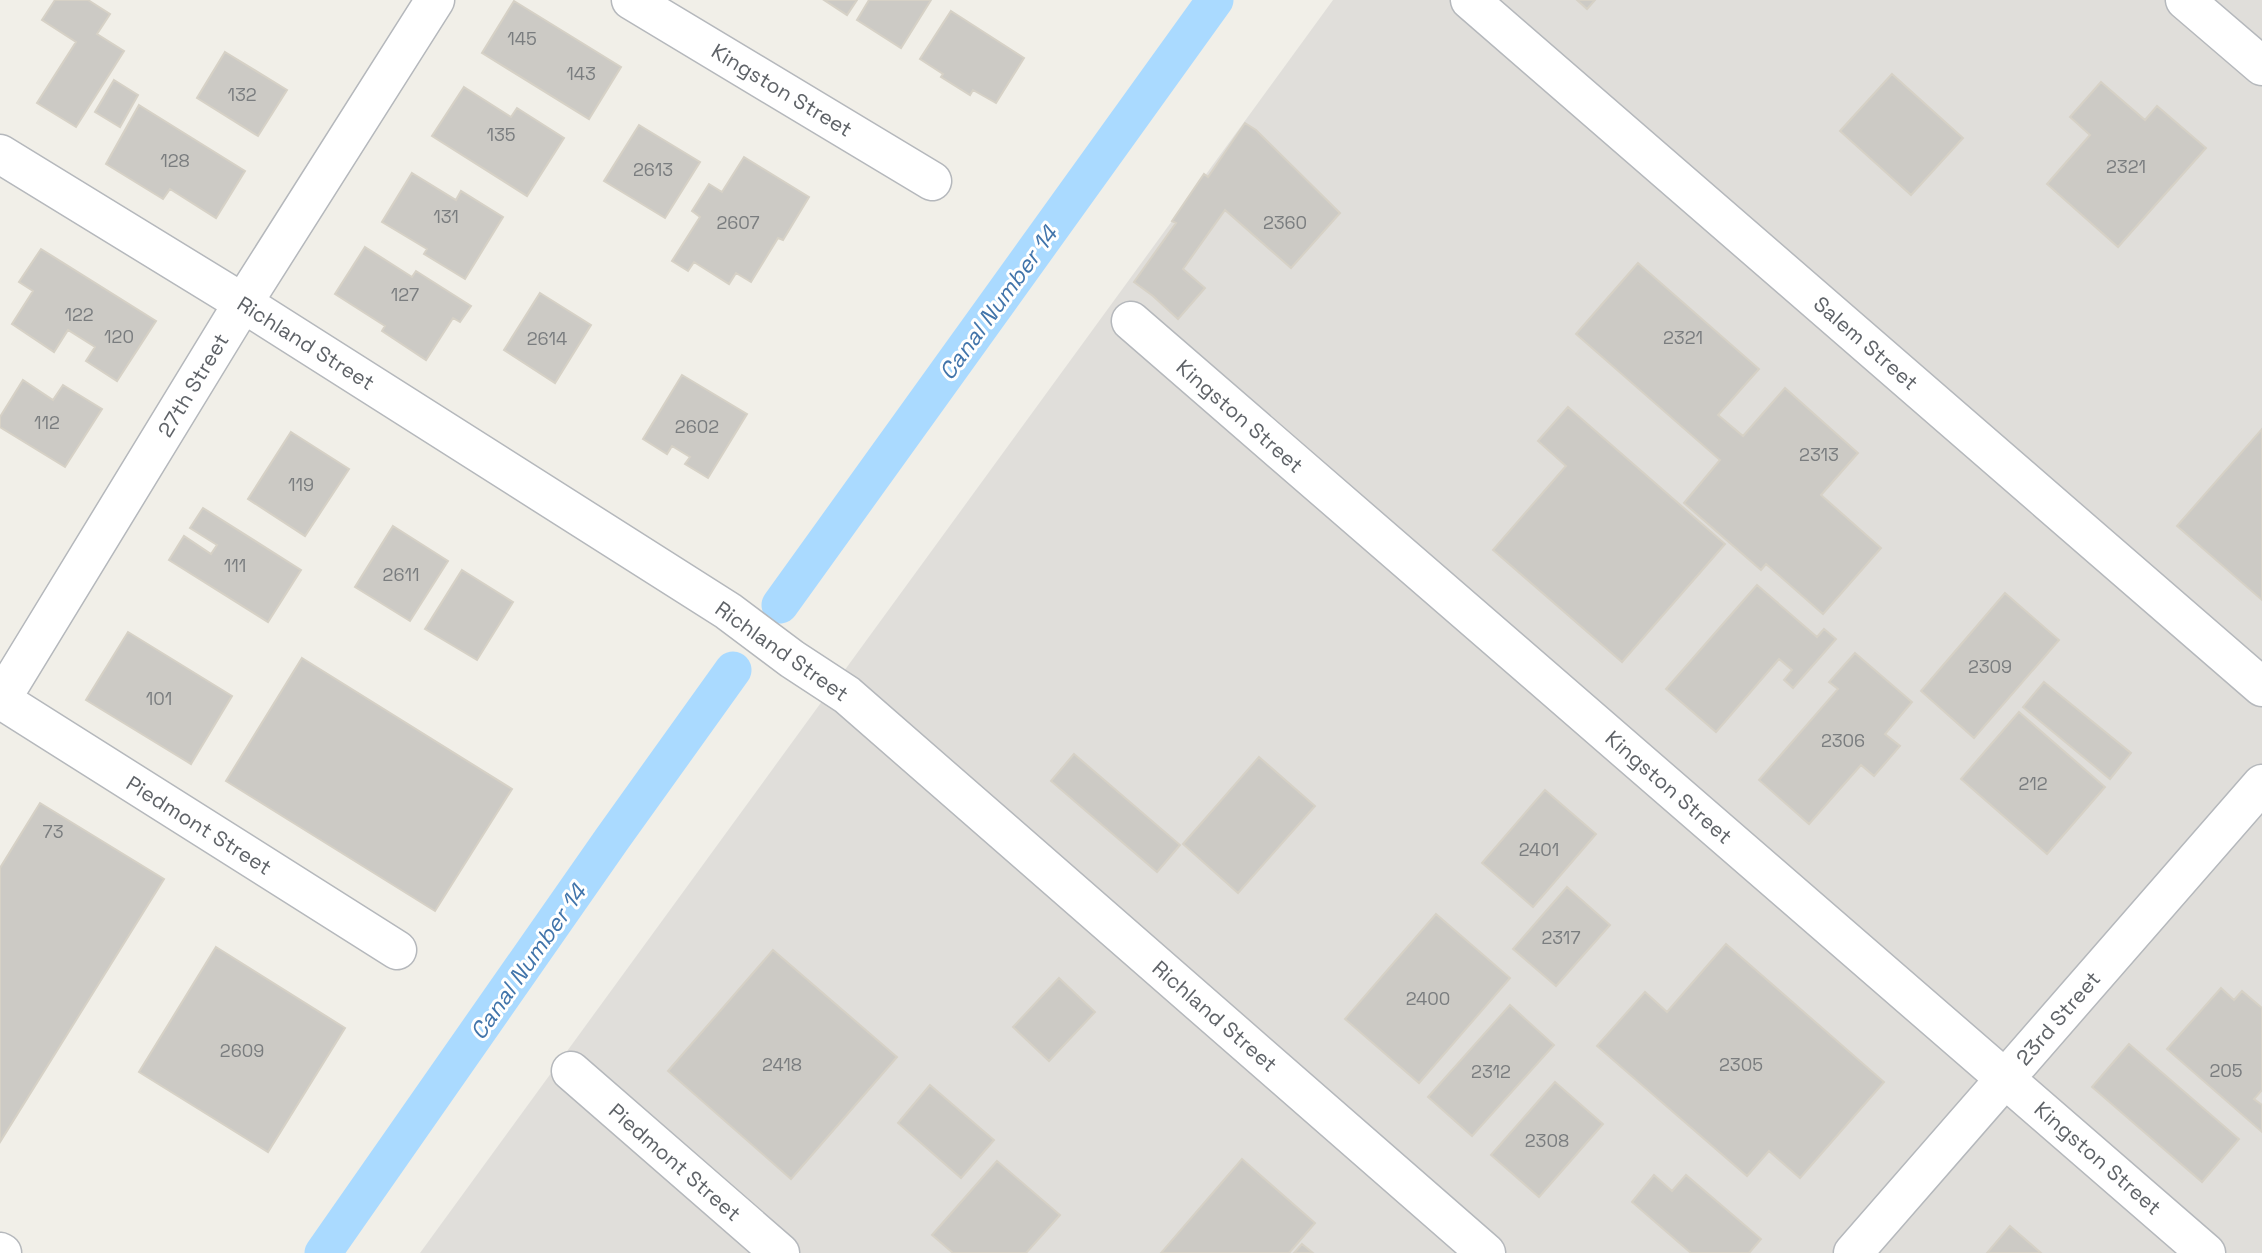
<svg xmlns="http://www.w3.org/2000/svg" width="2262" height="1253" viewBox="0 0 2262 1253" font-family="'Space Grotesk',sans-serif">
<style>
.industrial{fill:#e0deda}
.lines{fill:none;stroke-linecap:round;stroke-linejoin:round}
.canal{stroke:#aadaff;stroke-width:37}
.building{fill:#cccac5;stroke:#d6d1c6;stroke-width:2}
.street-casing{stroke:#b5b8bc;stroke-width:41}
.street{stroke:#fff;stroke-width:38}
.labels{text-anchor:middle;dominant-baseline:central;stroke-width:6;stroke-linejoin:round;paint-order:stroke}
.number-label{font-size:18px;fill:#7a7d7f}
.street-label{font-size:21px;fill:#5f6368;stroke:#fff}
.water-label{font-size:23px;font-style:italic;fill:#4174aa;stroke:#fff}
</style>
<rect width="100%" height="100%" fill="#f1efe8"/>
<path class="industrial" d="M1333,0h929v1253h-1842z"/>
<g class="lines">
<path class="canal" d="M780,605l435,-605
M323,1253l289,-414 121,-169"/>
</g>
<path class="building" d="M55,0h33l22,14 -13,20 27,17 -48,76 -39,-24 39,-61 -34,-22z
M824,0h33l-10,15z
M869,0h62l-30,48 -44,-28z
M1577,0h18l-8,9z
M514,1l107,66 -32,52 -107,-66z
M951,11l73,47 -28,45 -23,-13 -3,5 -29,-18 2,-3 -23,-15z
M225,52l62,38 -29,46 -61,-38z
M1892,74l71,64 -52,57 -71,-64z
M114,80l24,15 -18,32 -25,-15z
M2101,82l44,38 12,-14 49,42 -88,99 -71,-63 43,-49 -20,-18z
M464,87l47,30 6,-9 47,30 -37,58 -95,-60z
M139,105l106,66 -29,47 -46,-29 -7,10 -57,-35z
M1245,123l11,7 84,83 -49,55 -66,-58 -42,59 22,19 -27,31 -25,-23 -19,-14 42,-59 -4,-2 32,-47 4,3z
M639,125l61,37 -35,56 -61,-37z
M744,157l65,40 -26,43 -5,-2 -27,44 -15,-9 -7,11 -35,-22 -6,9 -16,-10 28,-44 -8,-6 17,-27 13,8z
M412,173l44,27 5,-9 42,26 -38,62 -41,-25 3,-5 -45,-27z
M365,247l47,30 4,-6 55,35 -11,16 -7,-4 -27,42 -44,-29 3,-5 -50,-32z
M41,249l115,72 -39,60 -31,-20 9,-14 -27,-17 -14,22 -42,-28 21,-33 -14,-9z
M1638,263l121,106 -41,46 25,21 42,-48 73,65 -37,42 60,53 -58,66 -57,-50 -5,6 -77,-67 36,-43 -144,-126z
M540,293l51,32 -36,58 -51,-33z
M682,375l65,39 -39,64 -23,-14 5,-7 -18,-11 -5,8 -24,-15z
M23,380l30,20 10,-15 39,24 -37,58 -65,-40v-10z
M1568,407l157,137 -103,118 -129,-112 73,-84 -28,-25z
M2262,429v171l-85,-74z
M291,432l58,37 -44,67 -57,-37z
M203,508l98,62 -33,52 -99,-62 15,-24 27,18 6,-9 -27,-17z
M393,526l55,35 -38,60 -55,-34z
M462,570l51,32 -36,58 -52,-31z
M1757,585l60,52 7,-8 12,10 -43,49 -9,-8 8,-10 -13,-11 -63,73 -50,-43z
M2005,593l54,47 -85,98 -53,-47z
M128,632l104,64 -41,68 -105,-64z
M1855,653l57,49 -27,32 15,12 -26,30 -13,-11 -52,59 -50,-44 79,-91 -9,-7z
M302,658l210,131 -77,122 -209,-130z
M2044,682l87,71 -21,26 -87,-72z
M2019,712l86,75 -58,67 -86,-75z
M1074,754l106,91 -23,27 -106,-91z
M1259,757l56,49 -77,87 -55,-49z
M1545,790l51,44 -63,73 -51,-44z
M40,803l124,76 -164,263v-274z
M1567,887l43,38 -54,61 -43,-37z
M1436,914l74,64 -91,105 -74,-64z
M1726,944l158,138 -84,96 -31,-27 -22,25 -150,-130 48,-54 22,20z
M216,947l129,81 -77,124 -129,-80z
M773,950l124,107 -106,122 -123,-108z
M1059,978l36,34 -46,49 -36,-34z
M2221,988l13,12 8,-9 20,17v82l-8,9 8,6v27l-95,-83z
M1510,1005l44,40 -82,91 -44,-39z
M2129,1044l110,95 -37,43 -110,-95z
M1555,1082l48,42 -64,73 -48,-42z
M930,1085l64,55 -33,38 -63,-55z
M1242,1159l73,64 -26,30h-128z
M997,1161l63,54 -34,38h-73l-21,-18z
M1654,1175l18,16 14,-16 75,64 -12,14h-58l-59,-51z
M2010,1226l31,27h-54z
M1302,1244l11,9h-19z"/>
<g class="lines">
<defs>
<path id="street" d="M631,0l301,181
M1470,0l792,687
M2185,0l77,66
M0,154l243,149 485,308 64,48 55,36 639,558
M1131,321l1075,932
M0,699l397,251
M0,701l243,-398 192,-303
M571,1071l209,182
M0,1252l2,1
M1853,1253l409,-469"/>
</defs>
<use href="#street" class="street-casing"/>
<use href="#street" class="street"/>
</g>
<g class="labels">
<g class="number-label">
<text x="522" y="38">145</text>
<text x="581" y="73">143</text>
<text x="242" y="94">132</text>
<text x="501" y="134">135</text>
<text x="175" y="160">128</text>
<text x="2126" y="166">2321</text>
<text x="653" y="169">2613</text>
<text x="446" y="216">131</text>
<text x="738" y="222">2607</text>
<text x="1285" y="222">2360</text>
<text x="405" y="294">127</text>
<text x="79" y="314">122</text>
<text x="119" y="336">120</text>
<text x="1683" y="337">2321</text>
<text x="547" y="338">2614</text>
<text x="47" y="422">112</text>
<text x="697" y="426">2602</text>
<text x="1819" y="454">2313</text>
<text x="301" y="484">119</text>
<text x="235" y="565">111</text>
<text x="401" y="574">2611</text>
<text x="1990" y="666">2309</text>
<text x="159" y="698">101</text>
<text x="1843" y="740">2306</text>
<text x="2033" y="783">212</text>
<text x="53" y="831">73</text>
<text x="1539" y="849">2401</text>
<text x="1561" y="937">2317</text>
<text x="1428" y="998">2400</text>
<text x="242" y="1050">2609</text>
<text x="782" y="1064">2418</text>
<text x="1741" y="1064">2305</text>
<text x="2226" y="1070">205</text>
<text x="1491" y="1071">2312</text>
<text x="1547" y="1140">2308</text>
</g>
<g class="street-label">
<text transform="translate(782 90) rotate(31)">Kingston Street</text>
<text transform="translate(306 343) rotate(32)">Richland Street</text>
<text transform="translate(1866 343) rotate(41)">Salem Street</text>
<text transform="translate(193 385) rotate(-59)">27th Street</text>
<text transform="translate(1240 416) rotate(41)">Kingston Street</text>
<text transform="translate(782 651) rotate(35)">Richland Street</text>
<text transform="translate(1669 787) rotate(41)">Kingston Street</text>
<text transform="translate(199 825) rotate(32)">Piedmont Street</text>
<text transform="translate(1215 1016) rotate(41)">Richland Street</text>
<text transform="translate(2058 1018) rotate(-49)">23rd Street</text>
<text transform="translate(2098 1158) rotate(41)">Kingston Street</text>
<text transform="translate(675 1162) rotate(41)">Piedmont Street</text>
</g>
<g class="water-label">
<text transform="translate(998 303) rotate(-54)">Canal Number 14</text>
<text transform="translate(528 962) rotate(-55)">Canal Number 14</text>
</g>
</g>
</svg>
